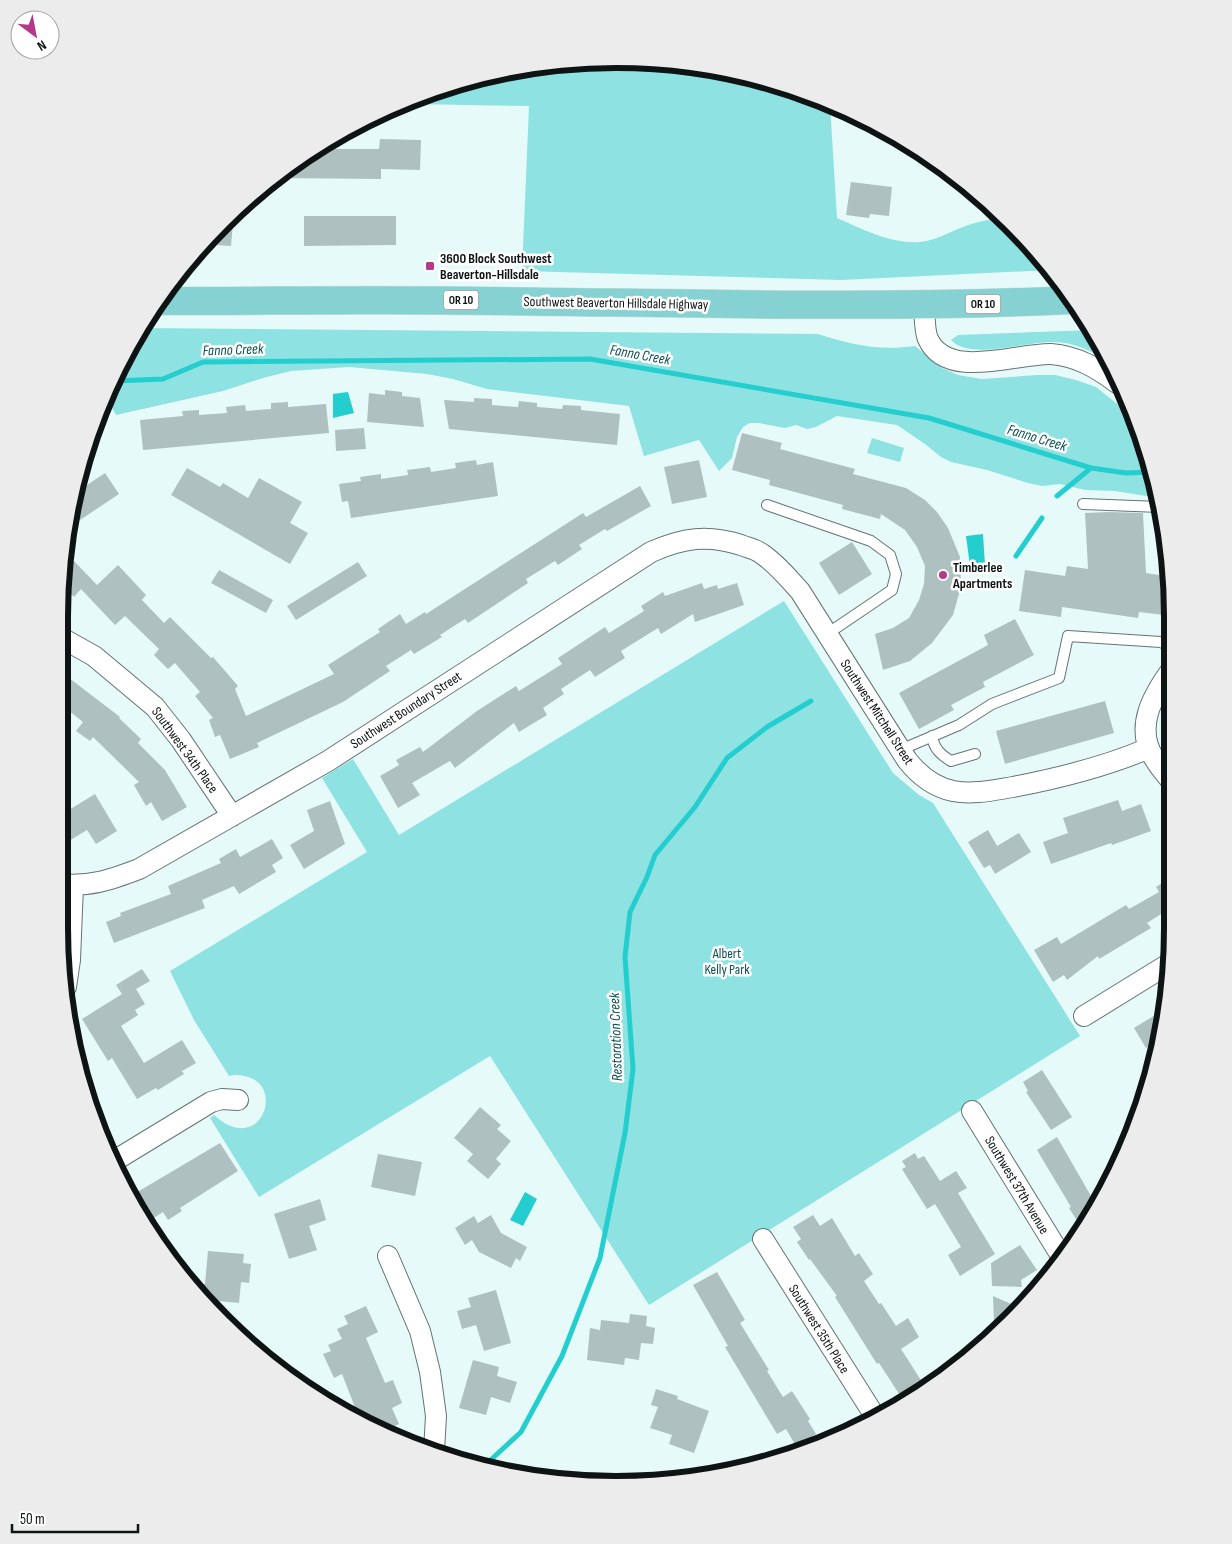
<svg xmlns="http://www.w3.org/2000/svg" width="1232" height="1544" viewBox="0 0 1232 1544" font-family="'Sofia Sans Condensed',sans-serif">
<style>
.green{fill:#8ee2e1}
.water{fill:#24cece}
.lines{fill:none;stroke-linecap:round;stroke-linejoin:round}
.stream{stroke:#24cece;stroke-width:5}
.building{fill:#aec1c0}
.lane-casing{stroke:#637473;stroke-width:12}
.street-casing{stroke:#637473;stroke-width:22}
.primary-casing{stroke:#d8d9d9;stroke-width:29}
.lane{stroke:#fff;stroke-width:10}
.street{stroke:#fff;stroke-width:20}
.primary{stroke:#86d2d2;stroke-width:28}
.poi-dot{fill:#b5398a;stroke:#fff;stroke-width:2}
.labels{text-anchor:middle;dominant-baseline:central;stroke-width:5;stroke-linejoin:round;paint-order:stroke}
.shield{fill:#fff;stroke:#565a5a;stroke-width:1}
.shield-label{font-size:12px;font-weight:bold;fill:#0e1414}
.poi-label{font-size:14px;font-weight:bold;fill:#0e1414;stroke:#fff;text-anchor:start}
.street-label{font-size:14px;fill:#0e1414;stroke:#fff}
.park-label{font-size:14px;fill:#0d5050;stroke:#fff}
.water-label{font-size:15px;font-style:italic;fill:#0c5050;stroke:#fff}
.rim{fill:none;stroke:#0e1414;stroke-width:6}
</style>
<rect width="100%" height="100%" fill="#e7fafa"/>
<path class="green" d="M653,60l108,18 69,26 7,114c25,11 54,26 82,24 16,-1 30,-10 44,-15 12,-5 26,-7 38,-10l34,32 15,21 -209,10 -319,-9 7,-165 -119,-2v-3l27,-13 107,-25z
M140,328l678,6c35,11 60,17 97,12l27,22 16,7 24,4 55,-4h18l21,5 20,7 35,28 23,56 5,27 -44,-7 -30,-1 -25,-6 -18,2 -14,-3 -41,-13 -36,-8 -10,-5 -16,-13 -28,-19 -60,-9 -21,11 -9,2 -11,-4 -11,3 -27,-5h-8l-7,4 -6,10 -5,21 -13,13 -20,-31 -55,16 -15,-50 -142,-17 -34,-10 -26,-5 -78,-7 -58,4 -28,7 -40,13 -107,24 -10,-18 27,-59z
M1093,330l6,8 9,23c-17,-10 -34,-19 -54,-19 -27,-1 -84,19 -103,-2l7,-5z
M872,438l32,10 -4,14 -33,-9z
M784,601l109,172 26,22 14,8 147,233 -431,269 -159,-249 -231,141 -49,-79 4,-3c46,42 71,-28 34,-38 -7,-2 -12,-3 -19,-1l-35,-56 -24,-49 197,-119 -45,-74 31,-19 46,76z"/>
<path class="water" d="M348,392l6,21 -21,5v-24z
M983,534l2,31 -15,1 -4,-30z
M525,1192l12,7 -14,27 -13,-6z"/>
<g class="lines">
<path class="stream" d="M114,381l49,-2 40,-17 387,-3 339,59 162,50 35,5 28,-1
M1057,496l34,-28
M1016,556l26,-38
M482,1468l39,-36 41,-76 38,-98 25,-125 8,-64 -8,-112 5,-45 17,-35 8,-22 40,-48 32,-49 40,-31 44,-26"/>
</g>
<path class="building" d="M380,139l41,1 -1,30 -39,-1v10l-106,-1 41,-29h63z
M851,182l41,5 -3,29 -19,-2 -1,4 -23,-3z
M234,212l-3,34 -30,-2z
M304,216h92v29l-92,1z
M385,390l17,2v4l18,2 4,29 -57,-5 2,-29 16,2z
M474,398l18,1v6l26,2 1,-6 18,2v4l25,2 1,-4 18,1v4l39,4 -3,31 -168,-16 -5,-29 30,2z
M288,402v5l38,-3 3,29 -186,17 -3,-30 43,-4 -1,-5 17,-1v5l28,-2 -1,-6 19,-2 1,6 25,-2v-6z
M364,428l2,21 -30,2 -1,-21z
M742,433l40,10 -2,6 75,20 -2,5 53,14 19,12 12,12 11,16 12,29 1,30 -8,28 -21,28 -22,18 -27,9 -8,-36 18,-6 16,-10 10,-18 5,-16 1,-18 -8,-19 -12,-17 -24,-16 -1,5 -38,-10 1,-4 -74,-20 1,-5 -38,-10z
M476,460l1,5 16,-3 5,34 -147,22 -3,-17 -6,1 -3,-18 22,-3 -1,-4 21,-3v5l27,-4 -1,-5 23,-3 1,5 25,-4 -1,-5z
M699,460l8,37 -35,7 -8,-37z
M187,468l33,19 3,-4 25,15 11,-20 43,24 -12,21 18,10 -18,31 -119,-69z
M105,473l14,21 -48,32 7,-35z
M640,486l11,20 -44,25 -2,-2 -26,16 3,4 -24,16 -3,-4 -29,18 2,4 -60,40 -3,-4 -25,16 2,2 -28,17 -3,-4 -25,16 4,5 -47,31 -86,41 2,4 -29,12 -10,-24 -5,2 -6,-17 4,-2 -18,-22 5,-4 -25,-29 -7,6 -14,-14 5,-6 -34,-33 -10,9 -34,-36 -7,8 -14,-15 4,-24 6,7 4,-4 23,24 21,-20 28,30 -4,5 22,23 6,-6 41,41 2,-1 25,29 -3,3 11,27 88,-42 -6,-9 52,-33 -2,-3 22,-15 6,10 19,-12 1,2 157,-101 3,4z
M1108,512l35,1 3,60 26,4v39l-33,-4 -1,6 -76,-11 -1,10 -42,-6 6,-41 40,6 2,-10 21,3 -3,-56z
M852,542l20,32 -33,21 -20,-32z
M358,562l9,14 -71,44 -9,-14z
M219,570l54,30 -7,13 -55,-30z
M702,583l2,6 13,-4 1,4 19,-6 7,22 -49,17 -2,-8 -32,20 -3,-6 -37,23 4,7 -30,19 -5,-7 -29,19 3,5 -21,14 4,7 -28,17 -5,-9 -59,45 -5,-7 -38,22 8,12 -22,13 -18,-32 19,-11 -3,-5 24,-13 3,5 54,-41 39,-25 3,5 43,-27 -4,-6 47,-31 4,6 35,-22 -3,-5 22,-14 2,4z
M1015,619l19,36 -51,27 2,5 -34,18 3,5 -35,19 -20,-36 89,-48 -4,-10z
M60,671l60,46 -1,1 22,21 -3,4 27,27 22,37 -25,14 -11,-19 -5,4 -12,-21 5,-3 -46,-45 -3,4 -14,-10 7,-9 -15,-12 1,-2 -9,-6z
M1105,701l9,32 -109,31 -9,-33z
M95,794l22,37 -21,13 -9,-14 -28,17v-31z
M1118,800l4,11 19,-7 10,27 -39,14 -1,-2 -60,21 -8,-22 25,-9 -5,-15z
M330,801l15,43 -41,25 -14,-24 24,-14 -7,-21z
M988,830l9,16 22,-13 12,19 -36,22 -5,-9 -6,3 -16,-26z
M272,839l11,19 -11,7 4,7 -37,22 -5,-8 -32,14 3,8 -91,35 -8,-21 15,-6 -1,-3 51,-19 -3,-8 53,-23 -2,-4 17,-10 4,8z
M1168,879l3,6 2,-2v33l-4,-7 -22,14 4,5 -52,31 -1,-3 -31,24 -3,-5 -11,7 -19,-32 23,-13 4,7 65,-39 3,4 30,-17 -3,-5z
M142,969l8,12 -14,8 9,15 -10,6 3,5 -17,11 23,37 38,-23 14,23 -14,8 2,3 -26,16 -2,-2 -19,11 -25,-41 -4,3 -26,-42 40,-25 -6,-9z
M1165,1009l-3,29 -16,10 -12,-20z
M1042,1070l30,47 -21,13 -25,-38 2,-1 -5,-9z
M480,1107l21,18 -4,4 14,12 -15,18 5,5 -13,15 -21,-18 6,-7 -19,-16z
M1057,1137l38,66 -14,24 -12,-19 2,-1 -34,-57z
M220,1143l18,28 -58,37 2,3 -14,9 -5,-8 -17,11 -13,-17 -4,-9z
M915,1153l3,6 6,-3 16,25 16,-10 11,17 -9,5 37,61 -35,22 -12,-21 13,-8 -26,-43 -8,5 -25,-40 4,-2 -4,-6z
M378,1154l44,8 -7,34 -44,-9z
M320,1199l6,21 -17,6 8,24 -28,9 -15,-45z
M491,1215l10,18 26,14 -7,14 -4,-3 -5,10 -32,-16 -7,-12 -7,5 -10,-17 19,-12 4,7z
M813,1215l7,11 12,-8 23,38 4,-3 14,21 -9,7 15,23 2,-1 15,23 12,-8 11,19 -18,12 25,39 -21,15 -26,-40 -2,1 -42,-67 2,-1 -27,-37 -1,1 -12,-18 4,-3 -8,-12z
M1020,1245l17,25 -16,10 1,7 -30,-1 -1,-23z
M208,1251l36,3 -1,9 8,1 -2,19 -8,-1 -2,21 -20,-2 -2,15 -17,-23v-9h5z
M717,1272l28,48 -5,3 29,47 -2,1 16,26 9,-6 18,28 -2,2 8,13 -20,12 -10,-17 -9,5 -52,-87 3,-1 -35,-61z
M496,1290l15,53 -27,8 -8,-26 -14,4 -5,-18 14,-4 -3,-9z
M993,1296l27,12 -15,16 -11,-3z
M366,1306l12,26 -12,6 19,45 8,-3 9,23 -10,5 7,16 -14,6 -25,-10 -18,-46 -8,4 -11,-24 8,-3 -3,-6 14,-6 -5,-10 11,-5 -4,-8z
M630,1314l17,2 -1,10 9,2 -2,16 -12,-1 -2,17 -14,-2 -1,7 -37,-5 3,-32 10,2 1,-10 28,3z
M473,1360l26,7 -2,9 20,6 -7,21 -19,-6 -5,18 -27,-7z
M656,1389l22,7 -1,3 32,12 -15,42 -25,-9 3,-9 -22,-7 8,-21 -7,-2z"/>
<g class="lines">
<defs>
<path id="lane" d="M1083,504l77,3
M767,505l104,36 19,14 6,19 -4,16 -65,44
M932,736c2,13 9,19 19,25l24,-7
M900,750l59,-25 33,-21 67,-26 9,-42 93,6 11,6"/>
<path id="street" d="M924,305c1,10 0,25 4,34 19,42 89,14 123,15 26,2 46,14 66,29
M60,637l34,19 61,51 26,33 51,76
M1172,669c-19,26 -38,58 -18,89 5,9 12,17 19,25
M59,884c32,3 51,-4 80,-15l189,-108 323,-209c32,-14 56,-18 90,-7 7,3 15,4 21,9 15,10 26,24 38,37l107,169c11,14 27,27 46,31 20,4 41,-1 60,-4 47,-9 92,-20 136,-39
M66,987l4,-27 3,-75
M1084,1016l86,-53
M972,1111l91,148
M114,1161l97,-59 11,-3 16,1
M763,1239l113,179
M388,1256l32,75 10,41 6,44 -2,35"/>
<path id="primary" d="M160,301c110,0 220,-2 330,0 194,2 388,8 582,-1"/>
</defs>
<use href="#lane" class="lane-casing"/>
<use href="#street" class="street-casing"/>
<use href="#primary" class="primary-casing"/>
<use href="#lane" class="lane"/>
<use href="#street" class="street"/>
<use href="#primary" class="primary"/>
</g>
<g class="poi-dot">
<rect x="425" y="261" width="10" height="10" rx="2.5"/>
<circle cx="943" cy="575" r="5"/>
</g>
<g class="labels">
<g class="shield">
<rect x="443.5" y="290.5" width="35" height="19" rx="4"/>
<rect x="965.5" y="294.5" width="35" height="19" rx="4"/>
</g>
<g class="shield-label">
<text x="461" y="300">OR 10</text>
<text x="983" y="304">OR 10</text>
</g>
<g class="poi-label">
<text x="440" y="258">3600 Block Southwest<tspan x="440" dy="16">Beaverton-Hillsdale</tspan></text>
<text x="953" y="567">Timberlee<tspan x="953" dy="16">Apartments</tspan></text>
</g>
<g class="street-label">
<text transform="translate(616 303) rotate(1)">Southwest Beaverton Hillsdale Highway</text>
<text transform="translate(406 710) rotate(-33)">Southwest Boundary Street</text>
<text transform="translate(877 712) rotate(57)">Southwest Mitchell Street</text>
<text transform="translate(185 750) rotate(54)">Southwest 34th Place</text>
<text transform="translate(1017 1185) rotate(59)">Southwest 37th Avenue</text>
<text transform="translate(819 1329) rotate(58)">Southwest 35th Place</text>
</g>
<g class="park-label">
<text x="727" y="953">Albert<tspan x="727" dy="16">Kelly Park</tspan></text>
</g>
<g class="water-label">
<text transform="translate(233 350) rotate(-2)">Fanno Creek</text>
<text transform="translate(640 355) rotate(10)">Fanno Creek</text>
<text transform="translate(1037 438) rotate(17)">Fanno Creek</text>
<text transform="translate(616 1037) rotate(-92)">Restoration Creek</text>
</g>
</g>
<path d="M0 0H1232V1544H0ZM616 68H616A548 548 0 0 1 1164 616V928A548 548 0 0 1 616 1476H616A548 548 0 0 1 68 928V616A548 548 0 0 1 616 68Z" fill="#ececec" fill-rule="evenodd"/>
<path class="rim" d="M616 68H616A548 548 0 0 1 1164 616V928A548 548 0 0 1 616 1476H616A548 548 0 0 1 68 928V616A548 548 0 0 1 616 68Z"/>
<g transform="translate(35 35) rotate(148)"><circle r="24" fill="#ffffff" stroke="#9fa1a1"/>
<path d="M0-4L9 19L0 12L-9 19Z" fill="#b5398a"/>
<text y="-8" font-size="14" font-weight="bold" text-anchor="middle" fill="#0e1414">N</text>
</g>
<path d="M12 1524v8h126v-8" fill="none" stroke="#0e1414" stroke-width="2.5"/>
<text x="20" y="1524" font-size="15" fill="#0e1414" stroke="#ffffff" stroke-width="4" paint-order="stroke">50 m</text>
</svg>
